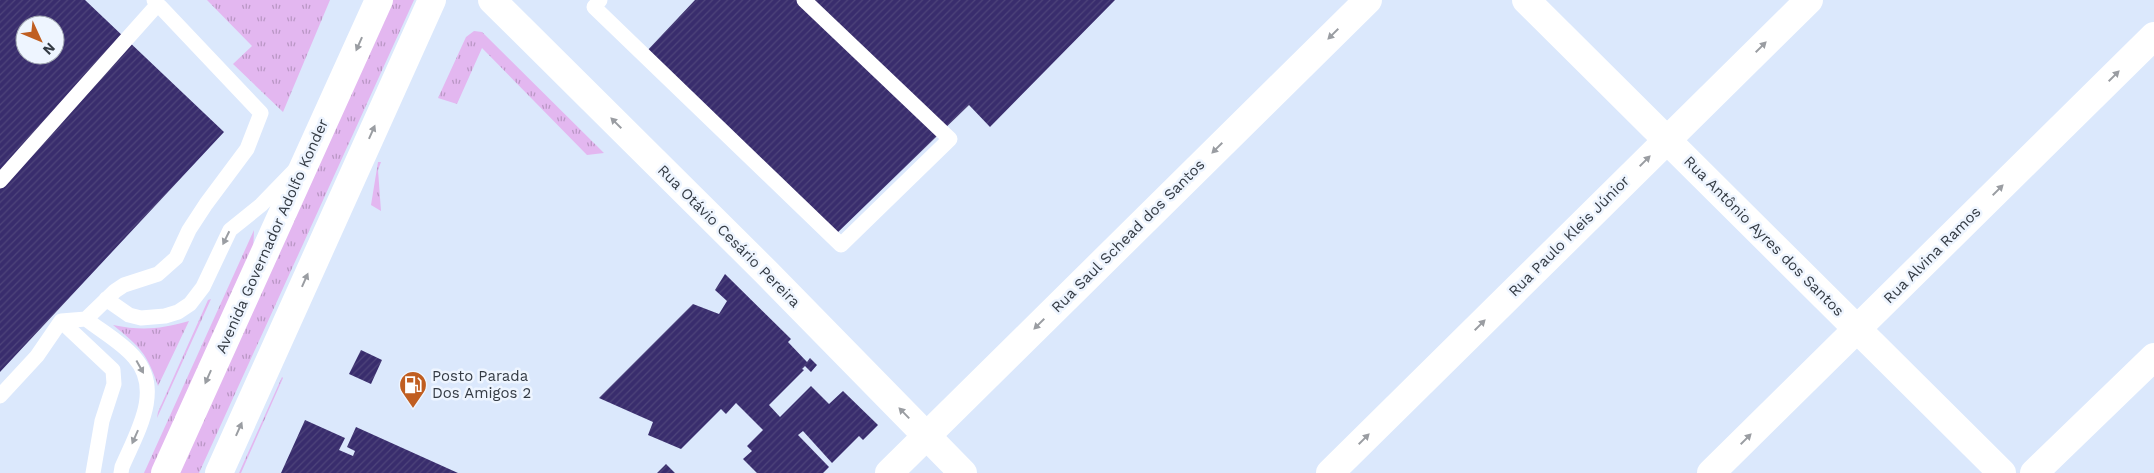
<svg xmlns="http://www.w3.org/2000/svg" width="2154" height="473" viewBox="0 0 2154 473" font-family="'Work Sans',sans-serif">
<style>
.grass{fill:url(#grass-tufts)}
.building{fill:url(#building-hatch);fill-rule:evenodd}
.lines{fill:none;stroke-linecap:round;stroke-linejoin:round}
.service{stroke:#fff;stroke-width:15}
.minor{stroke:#fff;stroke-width:28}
.tertiary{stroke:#fff;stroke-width:28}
.secondary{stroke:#fff;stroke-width:28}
.primary{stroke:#fff;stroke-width:28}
.oneway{fill:#9a9da2}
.labels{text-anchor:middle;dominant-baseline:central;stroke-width:5;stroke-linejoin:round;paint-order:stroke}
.street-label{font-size:15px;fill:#343b44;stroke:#eef5ff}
.poi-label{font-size:15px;fill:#343b44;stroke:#eef5ff;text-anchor:start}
</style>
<defs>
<pattern id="grass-tufts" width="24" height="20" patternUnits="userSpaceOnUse" patternTransform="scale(1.25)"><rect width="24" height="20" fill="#e3b7f0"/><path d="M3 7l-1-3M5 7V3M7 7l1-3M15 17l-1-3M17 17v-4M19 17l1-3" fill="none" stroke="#b996c4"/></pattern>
<pattern id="building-hatch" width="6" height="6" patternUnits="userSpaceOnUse" patternTransform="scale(1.25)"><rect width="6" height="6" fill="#392d6d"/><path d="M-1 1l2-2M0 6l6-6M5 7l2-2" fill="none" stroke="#4e447a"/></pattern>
</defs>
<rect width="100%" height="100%" fill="#dbe8fc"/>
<path class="grass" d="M207,0h123l-47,112 -50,-48 19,-18z
M393,0h21l-215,473h-21z
M474,31l8,1 122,121 -17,2 -105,-107 -25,56 -19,-6 28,-61z
M378,162h3l-3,8 3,41 -10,-6z
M254,230l-1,24 -100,219h-9z
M211,299l-54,119 1,-6 50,-112z
M189,321l-31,65c-11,-33 -18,-39 -45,-61 30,6 47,4 76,-4z
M282,377l1,1 -42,95h-2z"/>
<path class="building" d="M0,0h85l139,132 -224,240zM25,25h30v30h-30z
M695,0h420l-125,127 -21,-22 -135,131 -189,-183z
M725,274l66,65 -3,3 19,20 3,-4 7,7 -6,7 -6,-6 -3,3 2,1 -35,35 11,12 31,-31 18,18 14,-13 35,34 -15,15 -4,-4 -27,27 -29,-32 -5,4 31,32 -6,6h-66l-14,-14 9,-8 -5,-5 16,-16 -27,-27 -10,11 -5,-5 -40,40 -33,-14 5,-13 -54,-24 94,-94 26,10 8,-13 -12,-11z
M361,350l21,10 -11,24 -22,-10z
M305,420l40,18 -6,12 14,6 2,-5 -8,-4 9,-20 102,46h-177z
M666,464l9,9h-18z"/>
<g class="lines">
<path class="service" d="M600,0l-6,7 247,238 109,-106 -146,-139
M0,181l158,-177
M106,299l23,16 12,3 24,-2 13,-4 12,-8 13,-17 27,-57 31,-25 33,-34
M86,319c15,12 35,23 48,38 30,33 2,77 -12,110l-1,6
M61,321l52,49 1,14 -12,37 -9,52
M0,396l37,-40 24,-35 25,-2 29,-28 9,-6 34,-11 18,-16 13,-28 17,-26 41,-55 14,-36 -107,-113"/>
<path class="minor" d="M1526,0l476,473
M1711,473l443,-437"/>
<path class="tertiary" d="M889,473l479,-473
M1330,473l479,-473
M2034,473l120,-116"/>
<path class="secondary" d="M492,0l274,272 197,201"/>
<path class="primary" d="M165,473l214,-473
M219,473l213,-473"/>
</g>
<defs><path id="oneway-solid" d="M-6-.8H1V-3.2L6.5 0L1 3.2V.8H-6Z" transform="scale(1.25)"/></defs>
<g class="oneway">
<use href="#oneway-solid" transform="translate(1333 34) rotate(135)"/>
<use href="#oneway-solid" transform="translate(359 44) rotate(114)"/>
<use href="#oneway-solid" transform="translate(1761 47) rotate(-45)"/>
<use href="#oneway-solid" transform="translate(2114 76) rotate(-45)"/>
<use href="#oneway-solid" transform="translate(616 123) rotate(-135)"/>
<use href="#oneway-solid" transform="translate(372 132) rotate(-66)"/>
<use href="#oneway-solid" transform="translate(1217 148) rotate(135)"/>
<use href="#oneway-solid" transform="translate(1645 161) rotate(-45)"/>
<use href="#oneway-solid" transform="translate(1998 190) rotate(-45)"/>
<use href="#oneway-solid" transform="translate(226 238) rotate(116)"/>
<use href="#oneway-solid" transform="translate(305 280) rotate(-66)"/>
<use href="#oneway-solid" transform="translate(1039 324) rotate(135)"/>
<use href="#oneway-solid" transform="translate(1480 325) rotate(-45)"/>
<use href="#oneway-solid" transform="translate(140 367) rotate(61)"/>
<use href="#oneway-solid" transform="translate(208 377) rotate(114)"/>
<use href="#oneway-solid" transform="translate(904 413) rotate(-134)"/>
<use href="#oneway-solid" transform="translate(239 429) rotate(-66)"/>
<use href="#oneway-solid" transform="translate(135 437) rotate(114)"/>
<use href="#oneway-solid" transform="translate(1364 439) rotate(-45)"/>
<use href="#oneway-solid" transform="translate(1746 439) rotate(-45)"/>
</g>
<defs>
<symbol id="fuel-pin" viewBox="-11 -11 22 30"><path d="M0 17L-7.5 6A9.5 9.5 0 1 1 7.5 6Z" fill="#c05e21" stroke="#eef5ff"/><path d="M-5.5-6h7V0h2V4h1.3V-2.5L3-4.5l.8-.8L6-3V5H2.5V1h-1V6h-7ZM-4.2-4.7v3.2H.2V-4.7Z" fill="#fff"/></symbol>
</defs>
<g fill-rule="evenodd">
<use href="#fuel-pin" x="397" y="369" width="32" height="43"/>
</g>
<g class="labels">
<g class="street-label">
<text transform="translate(272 236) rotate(-66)">Avenida Governador Adolfo Konder</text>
<text transform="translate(729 236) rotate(45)">Rua Otávio Cesário Pereira</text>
<text transform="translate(1128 236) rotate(-45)">Rua Saul Schead dos Santos</text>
<text transform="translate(1569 236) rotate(-45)">Rua Paulo Kleis Júnior</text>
<text transform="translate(1764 236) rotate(45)">Rua Antônio Ayres dos Santos</text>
<text transform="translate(1932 255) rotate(-45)">Rua Alvina Ramos</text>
</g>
<g class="poi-label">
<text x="432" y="376">Posto Parada<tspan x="432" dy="17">Dos Amigos 2</tspan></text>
</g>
</g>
<g transform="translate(40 40) rotate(134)"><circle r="24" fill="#eef5ff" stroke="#a4abb4"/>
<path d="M0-4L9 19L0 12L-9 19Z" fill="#c05e21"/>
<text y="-8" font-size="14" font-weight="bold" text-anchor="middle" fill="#343b44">N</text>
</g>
</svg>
